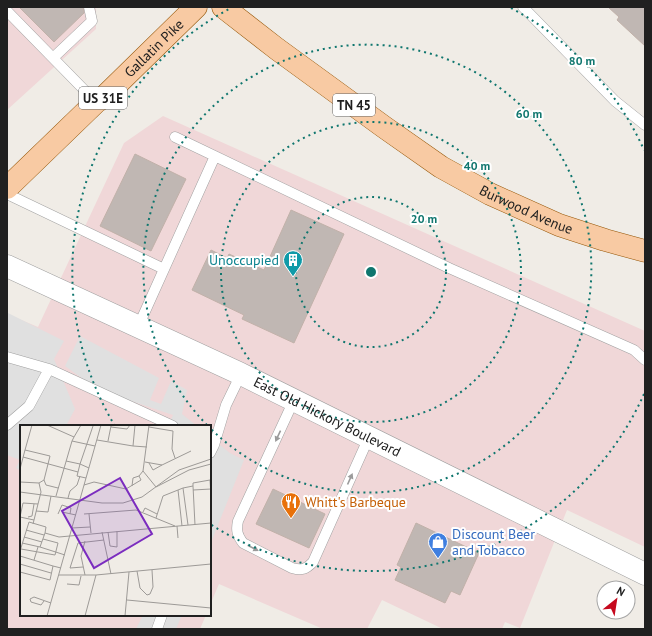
<svg xmlns="http://www.w3.org/2000/svg" width="652" height="636" viewBox="0 0 652 636" font-family="'PT Sans',sans-serif">
<style>
.commercial{fill:#f0d7d8}
.parking{fill:#e0e0e0}
.building{fill:#c0b7b3;stroke:#c1b1a9}
.lines{fill:none;stroke-linecap:round;stroke-linejoin:round}
.service-casing{stroke:#a1a1a1;stroke-width:11}
.tertiary-casing{stroke:#a1a1a1;stroke-width:23}
.primary-casing{stroke:#955607;stroke-width:23}
.service{stroke:#fff;stroke-width:10}
.tertiary{stroke:#fff;stroke-width:22}
.primary{stroke:#f8caa3;stroke-width:22}
.oneway{fill:#9b9b9b}
.ring{fill:none;stroke:#0f766e;stroke-width:2;stroke-dasharray:2 4}
.labels{text-anchor:middle;dominant-baseline:central;stroke-width:4;stroke-linejoin:round;paint-order:stroke}
.shield{fill:#fff;stroke:#636363;stroke-width:1}
.shield-label{font-size:13px;font-weight:bold;fill:#202020}
.street-label{font-size:14px;fill:#202020;stroke:#fff}
.culture-label{font-size:14px;fill:#0d838f;stroke:#fff;text-anchor:end}
.food-label{font-size:14px;fill:#c56008;stroke:#fff;text-anchor:start}
.shop-label{font-size:14px;fill:#366cbe;stroke:#fff;text-anchor:start}
.inset-road{fill:none;stroke:#9d9a97;stroke-width:1}
.view{fill:#7b2cbf;fill-opacity:0.15;stroke:#7b2cbf;stroke-width:2}
.inset-edge{fill:none;stroke:#202020;stroke-width:2}
.centre{fill:#0f766e;stroke:#fff;stroke-width:2}
.ring-label{font-size:12px;text-anchor:middle;font-weight:bold;fill:#0f766e;stroke:#fff;stroke-width:4;stroke-linejoin:round;paint-order:stroke}
</style>
<rect width="100%" height="100%" fill="#f0ece6"/>
<path class="commercial" d="M7,7h89v22l-89,81z
M163,116l482,215v216l-78,-37 -47,118 -15,-6 -3,7h-59l-61,-29 -15,29h-44l-104,-45 -9,21v-179h-189v189h185l-6,14h-193v-315l31,13 86,-184z"/>
<path class="parking" d="M8,313l56,28 -10,18 21,50 -9,17h-45v45l-5,-3 4,-8 -13,-5v-138z
M80,336l79,42 -9,22 11,4 10,-23 16,9 -5,24 15,12h-29l5,-11 -75,-25 -33,-24z
M210,437l20,16 14,7 -34,85z
M143,615h39l-6,14h-40z"/>
<path class="building" d="M19,7h64l1,6 -30,29z
M608,7h37v39l-28,-26 2,-3z
M135,154l51,25 -35,72 -51,-25z
M291,210l53,24 -50,109 -52,-24 2,-4 -52,-25 19,-40 16,8 2,-4 35,16z
M273,489l52,25 -16,34 -53,-24z
M416,523l63,30 -19,42 -9,-4 -6,12 -50,-23 6,-13 -4,-2z"/>
<g class="lines">
<defs>
<path id="service" d="M523,7l92,94 30,24
M7,11l89,91
M54,57l38,-36 -3,-14
M175,137l274,131 185,82 11,10
M7,194l157,75
M138,327l77,-171
M7,357l42,12 124,57
M294,400l-56,121c-2,9 -1,14 5,22l49,25c10,3 14,1 21,-6l56,-125
M7,425l22,-19 20,-37
M210,453l4,-8 12,-40 15,-31
M157,629l5,-14"/>
<g id="tertiary">
<path id="s1" d="M7,266l234,108 404,200"/>
</g>
<g id="primary">
<path id="s2" d="M223,7l54,42 107,78 57,40 49,27 69,31 46,15 40,11"/>
<path id="s3" d="M7,188l89,-86 9,-6 91,-89"/>
</g>
</defs>
<use href="#service" class="service-casing"/>
<use href="#tertiary" class="tertiary-casing"/>
<use href="#primary" class="primary-casing"/>
<use href="#service" class="service"/>
<use href="#tertiary" class="tertiary"/>
<use href="#primary" class="primary"/>
</g>
<defs><path id="oneway-solid" d="M-6-.8H1V-3.2L6.5 0L1 3.2V.8H-6Z"/></defs>
<g class="oneway">
<use href="#oneway-solid" transform="translate(278 436) rotate(115)"/>
<use href="#oneway-solid" transform="translate(350 479) rotate(-66)"/>
<use href="#oneway-solid" transform="translate(253 548) rotate(27)"/>
</g>
<g class="ring">
<circle cx="371" cy="272" r="75"/>
<circle cx="371" cy="272" r="150"/>
<path d="M207 425A224 224 0 1 1 211 429"/>
<path d="M644 394A299 299 0 0 1 210 524M115 426A299 299 0 0 1 231 8M511 8A299 299 0 0 1 644 150"/>
</g>
<defs>
<symbol id="building-pin" viewBox="-11 -11 22 30"><path d="M0 17L-7.5 6A9.5 9.5 0 1 1 7.5 6Z" fill="#0f9aa8" stroke="#fff"/><path d="M-4-6H4V6H1V3H-1V6H-4ZM-2.5-4.3h1.7v1.8h-1.7ZM.8-4.3h1.7v1.8H.8ZM-2.5-1h1.7V.8h-1.7ZM.8-1h1.7V.8H.8Z" fill="#fff"/></symbol>
<symbol id="restaurant-pin" viewBox="-11 -11 22 30"><path d="M0 17L-7.5 6A9.5 9.5 0 1 1 7.5 6Z" fill="#e8710a" stroke="#fff"/><path d="M-5-6h1v4h1v-4h1v4h1v-4h1v5L-1.5 .5V6h-2V.5L-5-1ZM5-6V6H3V1.5H1.5Q1.5-4 5-6Z" fill="#fff"/></symbol>
<symbol id="shop-pin" viewBox="-11 -11 22 30"><path d="M0 17L-7.5 6A9.5 9.5 0 1 1 7.5 6Z" fill="#3f7fe0" stroke="#fff"/><path d="M-5-2.5h2.3a2.7 3.5 0 0 1 5.4 0H5L5.5 6h-11ZM-1.5-2.5h3a1.5 2.3 0 0 0-3 0Z" fill="#fff"/></symbol>
</defs>
<g fill-rule="evenodd">
<use href="#building-pin" x="282" y="249" width="22" height="30"/>
<use href="#restaurant-pin" x="280" y="491" width="22" height="30"/>
<use href="#shop-pin" x="427" y="531" width="22" height="30"/>
</g>
<g class="labels">
<g class="shield">
<rect x="79" y="87" width="48" height="22" rx="3"/>
<rect x="333" y="94" width="42" height="22" rx="3"/>
</g>
<g class="shield-label">
<text x="103" y="98">US 31E</text>
<text x="354" y="105">TN 45</text>
</g>
<g class="street-label">
<text stroke="none"><textPath href="#s3" startOffset="203">Gallatin Pike</textPath></text>
<text stroke="none"><textPath href="#s2" startOffset="366">Burwood Avenue</textPath></text>
<text stroke="none"><textPath href="#s1" startOffset="354">East Old Hickory Boulevard</textPath></text>
</g>
<g class="culture-label">
<text x="279" y="260">Unoccupied</text>
</g>
<g class="food-label">
<text x="305" y="502">Whitt's Barbeque</text>
</g>
<g class="shop-label">
<text x="452" y="534">Discount Beer<tspan x="452" dy="16">and Tobacco</tspan></text>
</g>
</g>
<g transform="translate(20 425)">
<rect width="191" height="191" fill="#f0ece6"/>
<path class="inset-road" d="M12,0l-7,25 25,6 -6,24 2,5 12,3M27,0l27,12 -2,4 23,5M115,0l-2,21 14,1M129,0l-6,46 13,16M91,2l16,2 3,-4M129,2l24,4 -1,18 3,9M54,12l7,-12M77,15l36,6M88,16l3,-15M3,32l55,15M46,36l14,3 13,-38M125,37l17,3 29,-14M129,38l4,7 9,-5M0,44l5,-19M66,53l-9,-2 3,-12 9,4M0,57l19,1M64,60l10,-3 32,7 15,-9 -2,-4 4,-5M112,61l1,-8 6,-2M173,61v-3l17,-3 1,16M136,62l33,-17 22,-6M163,63l10,-2 2,39M173,65l18,-1M0,67l82,11h21l19,-6 37,-27 32,-11M36,71l16,-55M48,73l2,-7 7,-6 3,-9M16,86l12,1 3,-16M42,87l14,3M123,87l2,-4 12,6M38,89l4,-9 9,3 -1,6M64,89l52,-4 39,16M69,89l2,19M0,92l3,-14 15,1M0,92l14,3M8,92l4,-1 2,-12M136,93l7,-22 15,-6M13,99l8,-32 -2,-9 5,-3M157,101l1,12M162,101l-4,-36 5,-2 5,37M52,103l18,-1M6,105l18,5M82,107l9,42M88,107l2,14 7,1v-16M4,112l18,5M65,116l-4,15 4,19M2,118l18,4M1,124l34,6 3,-12 -15,-4M0,126l9,-29 17,5 -1,6M45,130l-25,-8 5,-14 14,4 152,-14M0,131l33,10M14,135l4,-13M0,139l31,9M63,142l-13,1 8,-25 26,-3M117,146l3,17 7,7 3,-1 3,-7 -1,-17M0,147l30,8 3,-14 8,2M39,150h37l115,-11M47,159l12,1 2,-9M107,175l84,8M24,176l-3,4 -10,-3 -1,-3 4,-2 17,6M27,191l54,-191M65,191l11,-41M105,191l4,-44"/>
<path class="view" d="M100,53l32,56 -58,34 -32,-57z"/>
<rect width="191" height="191" class="inset-edge"/>
</g>
<circle cx="371" cy="272" r="6" class="centre"/>
<g class="ring-label">
<text x="582" y="65">80 m</text>
<text x="529" y="118">60 m</text>
<text x="477" y="170">40 m</text>
<text x="424" y="223">20 m</text>
</g>
<rect width="652" height="636" fill="none" stroke="#202020" stroke-width="16"/>
<g transform="translate(616 600) rotate(30)"><circle r="19" fill="#ffffff" stroke="#a6a6a6"/>
<path d="M0-3L7 15L0 10L-7 15Z" fill="#c6091e"/>
<text y="-6" font-size="11" font-weight="bold" text-anchor="middle" fill="#202020">N</text>
</g>
</svg>
